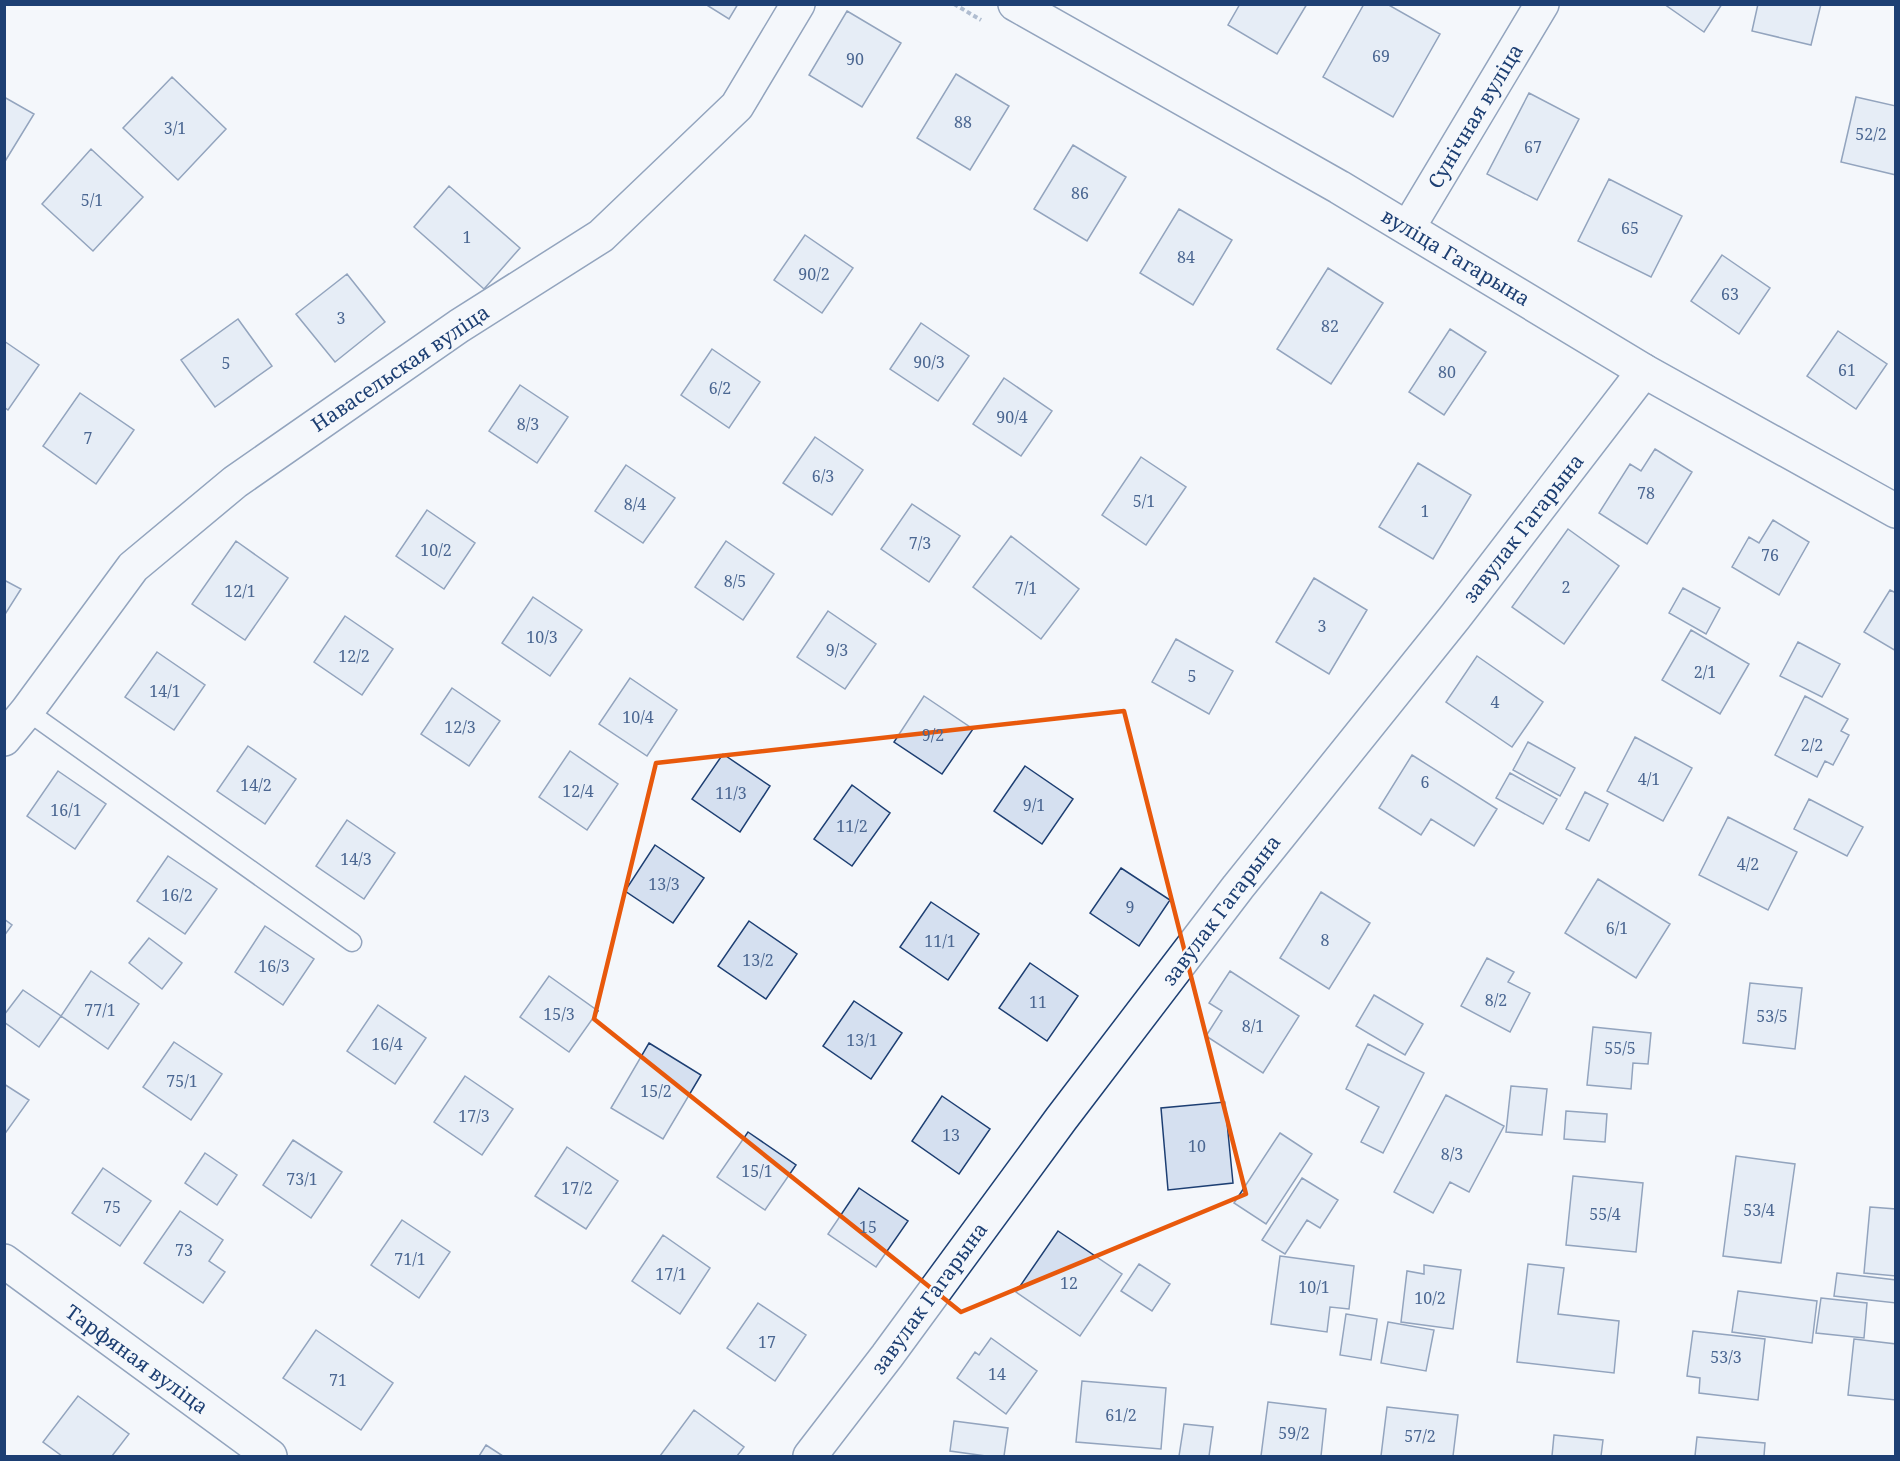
<svg xmlns="http://www.w3.org/2000/svg" width="1900" height="1461" viewBox="0 0 1900 1461" font-family="'Noto Serif',serif">
<style>
.building{fill:#d5e0f0;stroke:#1d3f73;stroke-width:1.5}
.lines{fill:none;stroke-linecap:round;stroke-linejoin:round}
.lane-casing{stroke:#1d3f73;stroke-width:21}
.street-casing{stroke:#1d3f73;stroke-width:36}
.secondary-casing{stroke:#1d3f73;stroke-width:36}
.path{stroke:#5e769c;stroke-width:4;stroke-dasharray:4.5 3;stroke-linecap:butt}
.lane{stroke:#f4f7fb;stroke-width:18}
.street{stroke:#f4f7fb;stroke-width:33}
.secondary{stroke:#f4f7fb;stroke-width:33}
.marked{fill:none;stroke:#e8590c;stroke-width:4.5;stroke-linejoin:round}
.labels{text-anchor:middle;dominant-baseline:central;stroke-width:4.5;stroke-linejoin:round;paint-order:stroke}
.number-label{font-size:16px;fill:#4b6792}
.street-label{font-size:20px;fill:#1d3f73;stroke:#f4f7fb}
</style>
<rect width="100%" height="100%" fill="#f4f7fb"/>
<path class="building" d="M705,4h33l-9,15z
M1240,4h67l-30,50 -49,-29z
M1364,4h23l53,30 -47,83 -70,-40z
M1664,4h58l-18,28z
M1758,4h63l-10,41 -59,-14z
M847,11l54,32 -39,64 -53,-32z
M956,74l53,32 -39,64 -53,-32z
M172,77l54,52 -48,51 -55,-52z
M1529,93l50,26 -42,81 -50,-26z
M4,97l30,17 -30,49z
M1856,97l40,9v69l-55,-13z
M1073,145l53,32 -39,64 -53,-32z
M91,149l52,48 -50,54 -51,-47z
M1609,179l73,37 -31,61 -73,-36z
M449,186l71,62 -36,41 -70,-62z
M1179,209l53,31 -39,65 -53,-32z
M805,235l48,33 -31,45 -48,-33z
M1722,255l48,33 -31,46 -48,-33z
M1328,268l55,35 -52,81 -54,-35z
M347,274l38,48 -50,40 -39,-48z
M238,319l34,47 -57,41 -34,-47z
M921,323l48,33 -31,45 -48,-32z
M1450,329l36,23 -42,63 -35,-23z
M1838,331l49,33 -31,45 -49,-33z
M4,341l35,24 -31,45 -4,-3z
M712,349l48,33 -31,46 -48,-33z
M1004,378l48,33 -31,45 -48,-32z
M520,385l48,32 -31,46 -48,-32z
M80,393l54,37 -38,54 -53,-38z
M815,437l48,33 -31,45 -49,-32z
M1655,449l37,23 -45,72 -48,-31 31,-49 11,7z
M1141,457l45,30 -40,58 -44,-30z
M1418,463l53,32 -38,64 -54,-32z
M626,465l49,33 -32,45 -48,-32z
M912,504l48,32 -31,46 -48,-33z
M427,510l48,33 -31,46 -48,-33z
M1773,520l36,22 -30,53 -47,-28 17,-30 10,6z
M1568,529l51,37 -55,78 -52,-37z
M1011,536l68,53 -38,50 -68,-52z
M236,541l52,37 -43,62 -53,-36z
M726,541l48,33 -31,46 -48,-33z
M1314,578l53,32 -38,64 -53,-32z
M4,580l17,9 -17,27z
M1683,588l37,20 -14,26 -37,-21z
M1890,590l6,3v58l-32,-19z
M533,597l49,33 -32,46 -48,-33z
M828,611l48,33 -31,45 -48,-32z
M345,616l48,33 -31,46 -48,-33z
M1691,630l58,34 -29,50 -58,-34z
M1176,639l57,32 -24,43 -57,-32z
M1798,642l42,22 -18,33 -42,-21z
M157,652l48,33 -31,45 -49,-33z
M1477,656l66,46 -31,45 -66,-45z
M630,678l47,32 -30,46 -48,-32z
M452,688l48,33 -31,45 -48,-32z
M924,696l49,33 -31,45 -48,-32z
M1805,696l43,23 -7,12 8,4 -16,30 -8,-4 -8,16 -42,-22z
M1635,737l57,31 -29,53 -56,-30z
M1528,742l47,26 -15,28 -47,-26z
M248,746l48,33 -31,45 -48,-33z
M570,751l48,33 -31,46 -48,-33z
M723,754l47,32 -30,46 -48,-33z
M1412,755l85,54 -23,37 -43,-27 -10,16 -42,-27z
M1025,766l48,33 -31,45 -48,-33z
M58,771l48,33 -31,45 -48,-33z
M1510,773l47,26 -14,25 -47,-26z
M852,785l38,28 -38,53 -38,-27z
M1585,792l23,12 -19,37 -23,-12z
M1809,799l54,28 -16,29 -53,-27z
M1728,817l69,35 -29,58 -69,-35z
M347,820l48,33 -31,46 -48,-33z
M655,845l49,33 -31,45 -48,-32z
M168,856l49,33 -32,45 -48,-33z
M1121,868l49,32 -31,46 -49,-33z
M1598,879l72,45 -34,54 -71,-45z
M1321,892l49,31 -41,66 -49,-31z
M931,902l48,32 -31,46 -48,-33z
M4,919l8,6 -8,11z
M749,921l48,33 -31,45 -48,-33z
M265,926l49,33 -31,46 -48,-33z
M149,938l33,25 -20,26 -33,-26z
M1487,958l27,14 -6,10 22,11 -20,39 -49,-26z
M1030,963l48,33 -31,45 -48,-33z
M91,971l48,33 -31,45 -47,-33z
M1230,971l69,45 -36,57 -57,-37 16,-25 -13,-8z
M549,976l49,35 -29,41 -49,-35z
M1750,983l52,5 -7,61 -52,-6z
M23,990l38,26 -22,31 -35,-25v-7z
M1374,995l49,29 -18,31 -49,-29z
M854,1001l48,32 -31,46 -48,-33z
M378,1005l48,33 -31,46 -48,-33z
M1593,1027l58,6 -3,31 -15,-1 -2,26 -44,-4z
M174,1042l48,32 -31,46 -48,-33z
M649,1043l52,32 -38,64 -52,-31z
M1368,1044l56,29 -41,80 -22,-11 18,-35 -33,-18z
M465,1076l48,33 -31,46 -48,-33z
M4,1084l25,16 -25,35z
M1511,1086l36,3 -5,46 -36,-3z
M1446,1095l58,31 -35,66 -19,-10 -17,31 -39,-21z
M942,1096l48,33 -31,45 -47,-33z
M1225,1102l8,81 -65,7 -7,-82z
M1566,1111l41,3 -2,28 -41,-3z
M748,1132l48,33 -31,45 -48,-33z
M1280,1133l32,21 -46,70 -32,-21z
M293,1140l49,32 -31,46 -48,-33z
M567,1147l51,34 -32,48 -51,-33z
M205,1153l32,22 -20,30 -32,-22z
M1736,1156l59,8 -14,99 -58,-7z
M103,1168l48,33 -31,45 -48,-33z
M1573,1176l70,7 -7,69 -70,-7z
M1302,1178l36,22 -18,28 -13,-8 -22,34 -23,-14z
M859,1188l49,33 -32,46 -48,-33z
M1870,1207l26,2v67l-32,-3z
M180,1211l43,29 -14,21 16,11 -22,31 -59,-40z
M402,1220l48,32 -31,46 -48,-33z
M1058,1231l64,43 -42,62 -64,-44z
M663,1235l47,33 -30,46 -48,-33z
M1280,1256l74,10 -5,43 -19,-2 -3,25 -56,-8z
M1139,1264l31,20 -18,27 -31,-20z
M1528,1264l36,4 -6,46 61,7 -5,52 -97,-11z
M1424,1265l37,5 -8,59 -52,-7 6,-51 17,3z
M1837,1273l59,7v23l-62,-7z
M1738,1291l79,10 -5,42 -80,-11z
M1821,1298l46,5 -3,35 -48,-5z
M758,1303l48,32 -31,46 -48,-33z
M1346,1314l31,5 -6,41 -31,-5z
M1388,1322l46,8 -8,41 -45,-8z
M316,1330l77,53 -32,47 -78,-52z
M1693,1331l72,8 -7,61 -59,-7 1,-15 -13,-2z
M991,1338l46,33 -31,43 -49,-36 18,-26 4,3z
M1854,1339l42,5v56l-48,-5z
M1082,1381l84,7 -5,61 -85,-7z
M78,1396l51,38 -17,22h-50l-19,-14z
M1268,1402l58,7 -5,47h-60z
M1387,1407l71,8 -5,41h-72z
M694,1410l50,37 -7,9h-77z
M954,1421l54,7 -4,28h-18l-36,-5z
M1184,1424l29,3 -4,29h-30z
M1554,1435l49,5 -2,16h-49z
M1697,1437l68,6 -1,13h-69z
M486,1445l17,11h-24z"/>
<g class="lines">
<defs>
<path id="lane" d="M27,711l325,231"/>
<path id="street" d="M1408,228l134,-224
M4,739l23,-28 106,-144 102,-85 224,-156 142,-90 136,-130 61,-102
M4,1261l266,195
M810,1456l77,-100 174,-237 177,-232 217,-270 189,-246"/>
<path id="secondary" d="M1015,4l324,183 305,184 252,140"/>
</defs>
<use href="#lane" class="lane-casing"/>
<use href="#street" class="street-casing"/>
<use href="#secondary" class="secondary-casing"/>
<path class="path" d="M954,4l27,16"/>
<use href="#lane" class="lane"/>
<use href="#street" class="street"/>
<use href="#secondary" class="secondary"/>
</g>
<path d="M0 0H1900V1461H0ZM1124,711l122,483 -285,118 -367,-293 62,-256z" fill="#f4f7fb" fill-opacity=".55" fill-rule="evenodd"/>
<path class="marked" d="M1124,711l122,483 -285,118 -367,-293 62,-256z"/>
<g class="labels">
<g class="number-label">
<text x="1381" y="56">69</text>
<text x="855" y="59">90</text>
<text x="963" y="122">88</text>
<text x="175" y="128">3/1</text>
<text x="1871" y="134">52/2</text>
<text x="1533" y="147">67</text>
<text x="1080" y="193">86</text>
<text x="92" y="200">5/1</text>
<text x="1630" y="228">65</text>
<text x="467" y="237">1</text>
<text x="1186" y="257">84</text>
<text x="814" y="274">90/2</text>
<text x="1730" y="294">63</text>
<text x="341" y="318">3</text>
<text x="1330" y="326">82</text>
<text x="929" y="362">90/3</text>
<text x="226" y="363">5</text>
<text x="1847" y="370">61</text>
<text x="1447" y="372">80</text>
<text x="720" y="388">6/2</text>
<text x="1012" y="417">90/4</text>
<text x="528" y="424">8/3</text>
<text x="88" y="438">7</text>
<text x="823" y="476">6/3</text>
<text x="1646" y="493">78</text>
<text x="1144" y="501">5/1</text>
<text x="635" y="504">8/4</text>
<text x="1425" y="511">1</text>
<text x="920" y="543">7/3</text>
<text x="436" y="550">10/2</text>
<text x="1770" y="555">76</text>
<text x="735" y="581">8/5</text>
<text x="1566" y="587">2</text>
<text x="1026" y="588">7/1</text>
<text x="240" y="591">12/1</text>
<text x="1322" y="626">3</text>
<text x="542" y="637">10/3</text>
<text x="837" y="650">9/3</text>
<text x="354" y="656">12/2</text>
<text x="1705" y="672">2/1</text>
<text x="1192" y="676">5</text>
<text x="165" y="691">14/1</text>
<text x="1495" y="702">4</text>
<text x="638" y="717">10/4</text>
<text x="460" y="727">12/3</text>
<text x="933" y="735">9/2</text>
<text x="1812" y="745">2/2</text>
<text x="1649" y="779">4/1</text>
<text x="1425" y="782">6</text>
<text x="256" y="785">14/2</text>
<text x="578" y="791">12/4</text>
<text x="731" y="793">11/3</text>
<text x="1034" y="805">9/1</text>
<text x="66" y="810">16/1</text>
<text x="852" y="826">11/2</text>
<text x="356" y="859">14/3</text>
<text x="1748" y="864">4/2</text>
<text x="664" y="884">13/3</text>
<text x="177" y="895">16/2</text>
<text x="1130" y="907">9</text>
<text x="1617" y="928">6/1</text>
<text x="1325" y="940">8</text>
<text x="940" y="941">11/1</text>
<text x="758" y="960">13/2</text>
<text x="274" y="966">16/3</text>
<text x="1496" y="1000">8/2</text>
<text x="1038" y="1002">11</text>
<text x="100" y="1010">77/1</text>
<text x="559" y="1014">15/3</text>
<text x="1772" y="1016">53/5</text>
<text x="1253" y="1026">8/1</text>
<text x="862" y="1040">13/1</text>
<text x="387" y="1044">16/4</text>
<text x="1620" y="1048">55/5</text>
<text x="182" y="1081">75/1</text>
<text x="656" y="1091">15/2</text>
<text x="474" y="1116">17/3</text>
<text x="951" y="1135">13</text>
<text x="1197" y="1146">10</text>
<text x="1452" y="1154">8/3</text>
<text x="757" y="1171">15/1</text>
<text x="302" y="1179">73/1</text>
<text x="577" y="1188">17/2</text>
<text x="112" y="1207">75</text>
<text x="1759" y="1210">53/4</text>
<text x="1605" y="1214">55/4</text>
<text x="868" y="1227">15</text>
<text x="184" y="1250">73</text>
<text x="410" y="1259">71/1</text>
<text x="671" y="1274">17/1</text>
<text x="1069" y="1283">12</text>
<text x="1314" y="1287">10/1</text>
<text x="1430" y="1298">10/2</text>
<text x="767" y="1342">17</text>
<text x="1726" y="1357">53/3</text>
<text x="997" y="1374">14</text>
<text x="338" y="1380">71</text>
<text x="1121" y="1415">61/2</text>
<text x="1294" y="1433">59/2</text>
<text x="1420" y="1436">57/2</text>
</g>
<g class="street-label">
<text transform="translate(1475 116) rotate(-59)">Сунічная вуліца</text>
<text transform="translate(1456 257) rotate(31)">вуліца Гагарына</text>
<text transform="translate(400 368) rotate(-34)">Навасельская вуліца</text>
<text transform="translate(1523 528) rotate(-52)">завулак Гагарына</text>
<text transform="translate(1221 910) rotate(-53)">завулак Гагарына</text>
<text transform="translate(929 1298) rotate(-54)">завулак Гагарына</text>
<text transform="translate(137 1359) rotate(36)">Тарфяная вуліца</text>
</g>
</g>
<rect width="1900" height="1461" fill="none" stroke="#1d3f73" stroke-width="12"/>
</svg>
